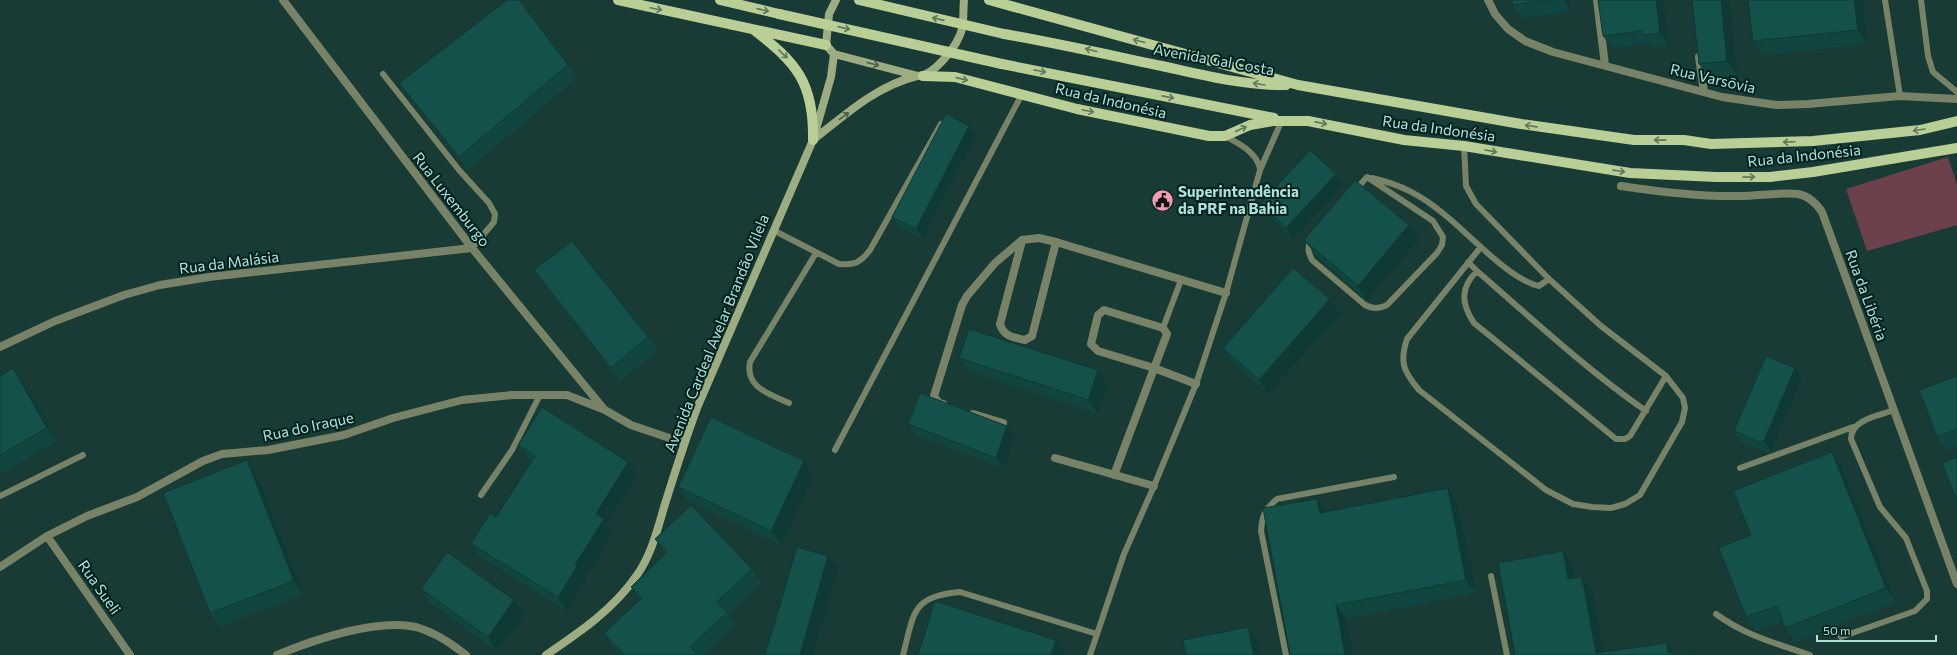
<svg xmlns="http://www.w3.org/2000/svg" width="1957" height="655" viewBox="0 0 1957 655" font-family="Commissioner,sans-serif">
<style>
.green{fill:#6d414c}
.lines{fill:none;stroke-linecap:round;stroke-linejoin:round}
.service{stroke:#788266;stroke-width:6}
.minor{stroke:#788266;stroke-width:8}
.secondary{stroke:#9dad81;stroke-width:8}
.primary{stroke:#bacf96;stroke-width:10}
.primary-bridge{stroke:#bacf96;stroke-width:10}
.wall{fill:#114640}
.shaded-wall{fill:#0e3934}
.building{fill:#14514a;stroke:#0e3934}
.oneway{stroke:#5d785a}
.oneway2{stroke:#47614b}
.labels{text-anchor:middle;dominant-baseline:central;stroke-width:4;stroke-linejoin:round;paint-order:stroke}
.street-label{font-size:15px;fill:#b0e1d9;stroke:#00221e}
.poi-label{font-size:15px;font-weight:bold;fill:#b0e1d9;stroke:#00221e;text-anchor:start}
</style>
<rect width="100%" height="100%" fill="#183b36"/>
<path class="green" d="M1948,157l9,28v40l-90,26 -21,-62z"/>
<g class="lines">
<path class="service" d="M1885,0l15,96
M1921,0l7,56 5,16 24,20
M383,74l76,96 30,33 6,11 -1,8 -22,26
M1225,136c14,8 32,16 35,33
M1464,146l2,40 10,18 73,75 52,47 65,50 17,22 2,10 -3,14 -42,73 -15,9 -14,4 -19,-1 -19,-3 -27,-14 -127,-100c-15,-18 -20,-27 -12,-51l73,-91
M1367,177l66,44 10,16 -1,8 -5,8 -50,52c-9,4 -14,4 -22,0l-53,-45c-4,-8 -5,-12 -1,-20z
M1372,178c30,7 49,17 73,37 24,19 65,65 94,71l10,-7
M773,230l66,34c16,1 21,-1 31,-14l71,-126
M1468,262l9,9c-17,17 -16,32 -3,52l142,116h9l5,-3 36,-60
M1477,271c55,48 109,98 169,140
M1163,328l18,-48
M789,403c-19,-9 -44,-15 -39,-41l66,-109
M835,450l187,-356
M1740,468l113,-41
M481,495l31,-45 28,-55
M0,496l83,-41
M1491,576l16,79
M1716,614c28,21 62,30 94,41
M1841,637l74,-26 12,-12v-8l-21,-53 -26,-31 -29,-68c0,-20 28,-23 43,-29
M903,655c11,-41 8,-59 57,-63l137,42
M1090,655l34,-101 30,-68 42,-102 30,-91 34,-123 22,-50
M1286,655l-25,-124c1,-15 4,-22 16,-32l117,-22"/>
<path class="minor" d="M283,0l189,248 131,160
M1488,0l7,14 13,15 17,12 28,11 169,45 54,8 32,-1 92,-8 57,3
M1597,0l8,65
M1699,57l5,35
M1621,186c39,6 79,11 119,10 18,0 40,-4 58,-2 11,2 18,9 24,18l135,372
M1022,241l-22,83c4,13 13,13 25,16l7,-4 24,-94
M0,347l55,-26 69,-26 36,-10 49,-8 263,-29
M943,404l-4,-1 -5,-7 28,-91 5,-9 28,-33 27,-23 17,-2 17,4 170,51
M973,414l30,9
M1055,458l99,28
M1114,475l53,-141 -4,-6 -59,-18 -6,5 -7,29 7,7 56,17 42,16
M47,536l83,119
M0,567l47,-31 40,-20 50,-19 66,-36 19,-7 46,-4 76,-15 49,-17 69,-18 50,-5h55l38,15 26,15 53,18
M277,655c36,-15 100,-37 139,-28 18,5 35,16 50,28"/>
<path class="secondary" d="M836,0l-7,14 -3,31 8,9 84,22c17,-1 40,-31 44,-47 2,-9 1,-20 2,-29
M813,140c32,-25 63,-54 104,-64
M546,655c34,-23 68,-46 91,-80 15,-21 21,-48 28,-71 10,-32 20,-64 32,-96l116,-268 18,-63 3,-23"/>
<path class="primary" d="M618,0l208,45
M720,0l59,14
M989,0l309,85 223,39 113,16h50l27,4 102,-3 107,-11 37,-9
M754,30c43,33 60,53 59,110
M1004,34c53,9 105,21 158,32 41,9 83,20 124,19
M1002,64l272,54
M923,76l32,1 122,32 132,27h16l25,-11 23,-4h35l96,19 60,6 166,27 86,4h54l43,-5 144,-24"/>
<path class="primary-bridge" d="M859,0l145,34
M779,14l223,50"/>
</g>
<path class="wall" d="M1512,0h57l2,12 -49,6 -9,-13z
M1663,0l6,45 -17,2 -3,-4 -37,5 -9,-12z
M1692,0h37l8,74 -29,4 -9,-14z
M1748,0h114l6,44 -105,11 -10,-14z
M568,65l9,13 -109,92 -59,-74 -10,-13z
M976,136l-53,103 -24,-12 -7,-10z
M1336,174l8,11 -51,54 -25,-24 -8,-11z
M1419,239l-52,61 -53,-47 -10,-13z
M534,270l114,67 10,14 -38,30 -76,-97z
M1330,299l10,14 -72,81 -36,-33 -9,-13z
M959,358l148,26 -9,30 -130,-43z
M13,368l9,14 35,59 -57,33v-98z
M1957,376v70l-11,4 -9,-13z
M1802,378l-31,74 -3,1 -27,-11 -7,-11z
M908,424l99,2 8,10 -11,32 -88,-33z
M518,445l110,17 10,13 -31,49 7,9 -29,45 1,2 -19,31 -87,-54 -9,-13 25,-27 36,-56 -4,-3z
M1832,452l9,14 55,136 -101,40 -10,-14 -2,-7 -27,10 -10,-14 5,-82z
M247,460l9,14 48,120 -84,33 -10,-14z
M814,475l-33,70 -93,-44 -10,-14z
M1317,499l9,12 131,-10 19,92 -130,26 -56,36z
M655,539l97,30 9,14 -33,31 8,12 -31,29h-84l-8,-8 -9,-14 36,-33 -9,-13 35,-33z
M421,589l93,11 10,14 -27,37 -67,-48z"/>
<path class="shaded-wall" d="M1563,0h6l2,12z
M1656,0h7l6,45 -9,-12z
M1721,0h8l8,74 -10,-13z
M1854,0h8l6,44 -10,-14z
M969,126l7,10 -53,103 -7,-10z
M1336,174l8,11 -51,54 -7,-11z
M1409,225l10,14 -52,61 -9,-14z
M1330,299l10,14 -72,81 -9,-14z
M13,368l9,14 35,59 -10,-13z
M1795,368l7,10 -31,74 -7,-11z
M1098,370l9,14 -9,30 -10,-14z
M1007,426l8,10 -11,32 -8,-10z
M1832,452l9,14 55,136 -10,-14z
M247,460l9,14 48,120 -10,-13z
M804,461l10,14 -33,70 -10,-14z
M628,462l10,13 -31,49 7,9 -29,45 1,2 -19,31 -9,-14 17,-32 21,-51z
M1448,488l9,13 19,92 -10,-13z
M1317,499l10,13 -7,1z
M1563,551l10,13 5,29 -10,-14z
M828,556l10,14 -25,85h-13z
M1582,577l10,13 12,65 -8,-2z
M514,600l10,14 -27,37 -9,-14z
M1336,605l10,14 6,36h-7z
M1248,627l9,14 3,14h-6z
M1056,640l9,14v1h-14z
M1667,643l8,12 -7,-3z"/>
<path class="building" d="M507,0h12l49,65 -109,92 -60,-74z
M1512,0h37l-36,5z
M1598,0h58l4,33 -17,2 -1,-4 -39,5z
M1692,0h29l6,61 -28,3z
M1748,0h106l4,30 -105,11z
M946,114l23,12 -53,103 -24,-12z
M1310,150l26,24 -50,54 -26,-24z
M1355,180l54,45 -51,61 -54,-46z
M572,241l76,96 -37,31 -77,-98z
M1293,268l37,31 -71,81 -36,-32z
M969,329l129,41 -10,30 -129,-42z
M1766,356l29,12 -31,73 -3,2 -27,-12z
M13,368l34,60 -47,27v-79z
M1957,376v53l-20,8 -18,-47z
M920,393l87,33 -11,32 -88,-34z
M542,407l86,55 -32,52 8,5 -29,46 2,1 -19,31 -87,-53 19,-31 6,4 39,-61 -17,-11z
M711,417l93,44 -33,70 -93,-44z
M1832,452l54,136 -101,40 -8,-22 -31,11 -27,-69 32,-13 -18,-44z
M1957,457v44l-15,-38z
M247,460l47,121 -84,32 -47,-120z
M1448,488l18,92 -130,25 9,50h-55l-27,-147 54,-9 3,14z
M691,505l61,64 -35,33 10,11 -37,34 8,8h-74l-20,-22 38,-35 -11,-11 36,-35 -12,-13z
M797,547l31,9 -28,99h-35z
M1563,551l5,28 14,-2 14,76 71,-10 1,9 10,3h-163l-17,-92z
M447,552l67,48 -26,37 -67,-48z
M935,601l121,39 -5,15h-133z
M1248,627l6,28h-68l-3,-15z
M1694,654v1h-11z"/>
<defs><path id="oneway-shaft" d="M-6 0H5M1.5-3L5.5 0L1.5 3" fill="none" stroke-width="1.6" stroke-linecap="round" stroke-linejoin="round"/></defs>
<g class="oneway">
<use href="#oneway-shaft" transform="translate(656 9) rotate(12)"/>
<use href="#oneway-shaft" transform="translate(763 10) rotate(13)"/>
<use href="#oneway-shaft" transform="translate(938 19) rotate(-167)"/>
<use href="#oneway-shaft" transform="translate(844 28) rotate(13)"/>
<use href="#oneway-shaft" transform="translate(1139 41) rotate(-165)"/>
<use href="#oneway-shaft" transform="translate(1091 50) rotate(-166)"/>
<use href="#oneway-shaft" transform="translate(783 54) rotate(43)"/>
<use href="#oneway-shaft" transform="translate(1040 71) rotate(11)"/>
<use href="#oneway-shaft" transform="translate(962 79) rotate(13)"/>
<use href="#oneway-shaft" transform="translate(1259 84) rotate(-171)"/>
<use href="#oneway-shaft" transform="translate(1168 97) rotate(11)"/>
<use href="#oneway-shaft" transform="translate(1088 111) rotate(12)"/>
<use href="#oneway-shaft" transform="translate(1321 123) rotate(11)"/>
<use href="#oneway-shaft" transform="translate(1531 126) rotate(-172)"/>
<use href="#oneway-shaft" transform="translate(1241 129) rotate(-24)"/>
<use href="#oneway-shaft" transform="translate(1919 130) rotate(171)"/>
<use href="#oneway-shaft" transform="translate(1660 140) rotate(-179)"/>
<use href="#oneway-shaft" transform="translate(1789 142) rotate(178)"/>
<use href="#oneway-shaft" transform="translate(1491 151) rotate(10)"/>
<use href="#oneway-shaft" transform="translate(1619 171) rotate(8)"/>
<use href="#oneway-shaft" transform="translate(1749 177) rotate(-1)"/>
</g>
<g class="oneway2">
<use href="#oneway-shaft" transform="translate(873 64) rotate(15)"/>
<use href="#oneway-shaft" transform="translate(844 116) rotate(-37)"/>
</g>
<defs>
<symbol id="civic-disc" viewBox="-11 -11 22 22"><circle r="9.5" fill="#f29aaf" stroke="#00221e"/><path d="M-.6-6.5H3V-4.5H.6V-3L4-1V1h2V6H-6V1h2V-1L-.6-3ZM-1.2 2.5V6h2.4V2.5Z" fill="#111"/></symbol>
</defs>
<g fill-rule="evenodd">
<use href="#civic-disc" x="1150" y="188" width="25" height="25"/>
</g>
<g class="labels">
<g class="street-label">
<text transform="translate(1214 59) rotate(10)">Avenida Gal Costa</text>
<text transform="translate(1713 78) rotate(13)">Rua Varsōvia</text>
<text transform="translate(1111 100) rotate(13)">Rua da Indonésia</text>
<text transform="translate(1439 128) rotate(8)">Rua da Indonésia</text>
<text transform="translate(1804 155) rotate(-6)">Rua da Indonésia</text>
<text transform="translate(452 199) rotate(52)">Rua Luxemburgo</text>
<text transform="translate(229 262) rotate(-7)">Rua da Malásia</text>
<text transform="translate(1867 295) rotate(70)">Rua da Libéria</text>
<text transform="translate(716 333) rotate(-68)">Avenida Cardeal Avelar Brandão Vilela</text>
<text transform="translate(308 426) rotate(-12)">Rua do Iraque</text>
<text transform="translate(100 587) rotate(55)">Rua Sueli</text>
</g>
<g class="poi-label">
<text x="1178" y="191">Superintendência<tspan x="1178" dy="17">da PRF na Bahia</tspan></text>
</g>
</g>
<path d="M1817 635v6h119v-6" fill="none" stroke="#b0e1d9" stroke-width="2"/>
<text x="1823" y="635" font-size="12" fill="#b0e1d9" stroke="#00221e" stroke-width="3" paint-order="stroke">50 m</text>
</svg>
